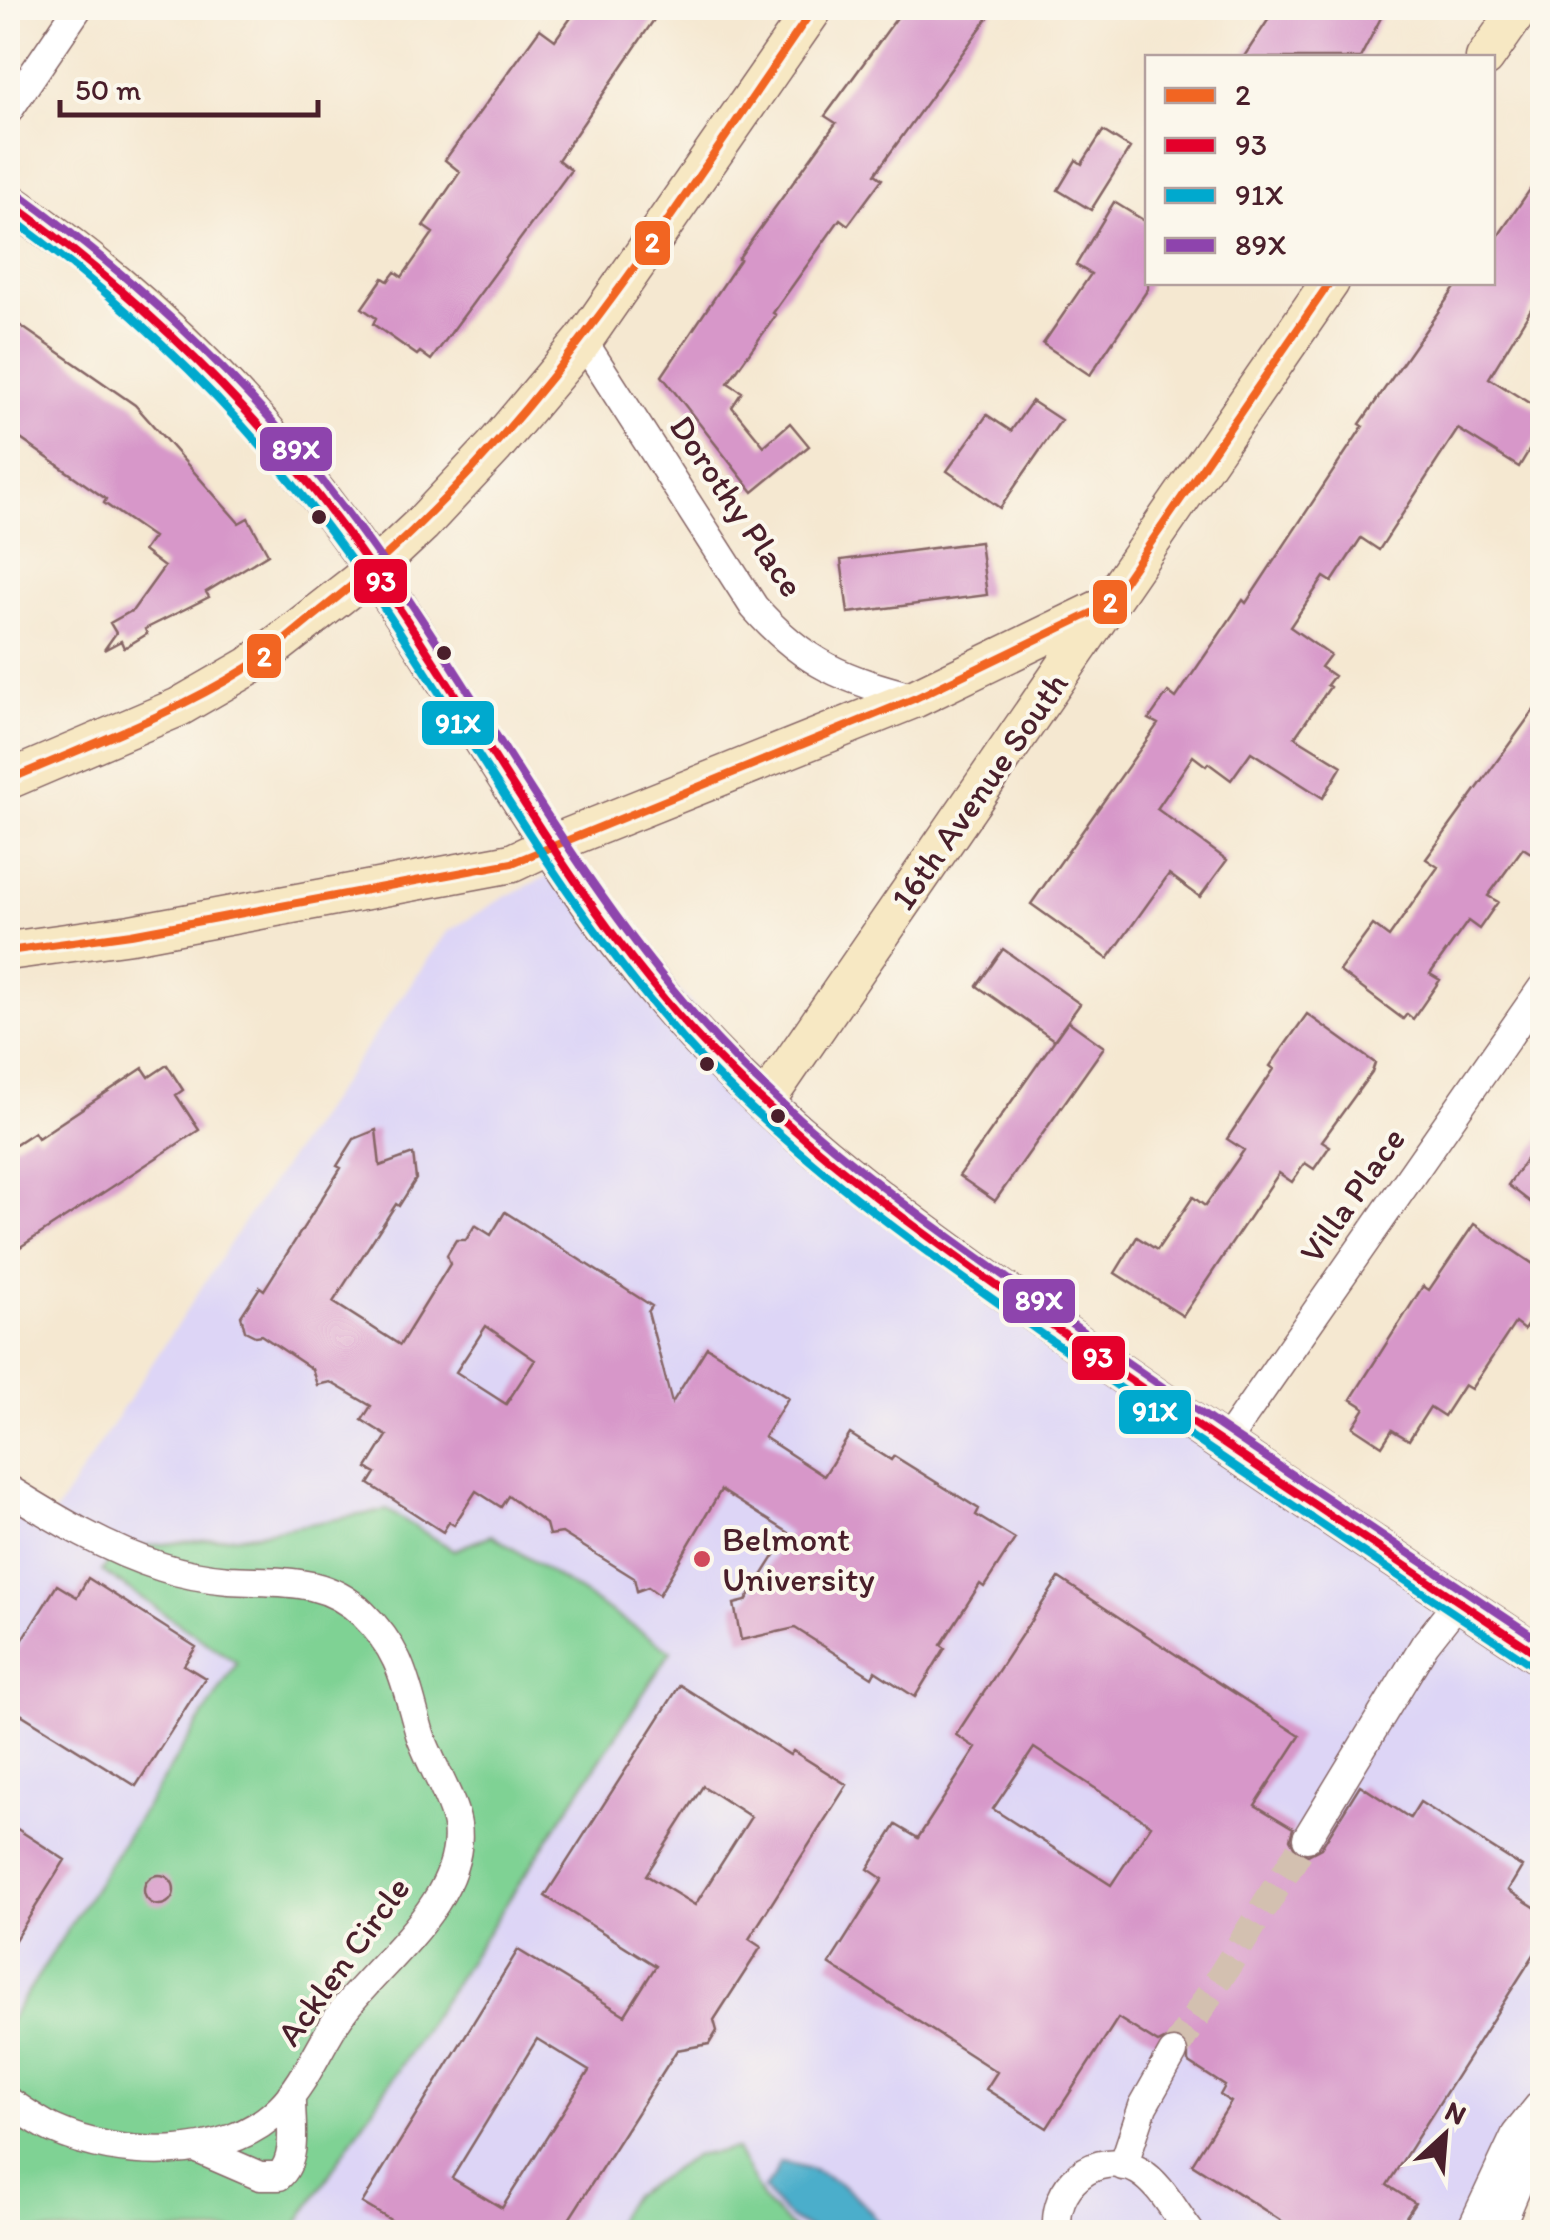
<svg xmlns="http://www.w3.org/2000/svg" width="1550" height="2240" viewBox="0 0 1550 2240" font-family="Itim,sans-serif">
<style>
.built{fill:#ddd5f6}
.green{fill:#7fd294;stroke:#647860;stroke-width:2.5}
.water{fill:#4caecb;stroke:#4b667b;stroke-width:2.5}
.building{fill:#d797c9;fill-rule:evenodd}
.lines{fill:none;stroke-linecap:round;stroke-linejoin:round}
.street-tunnel{stroke:#d3c0b0;stroke-width:28;stroke-dasharray:28 14;stroke-linecap:butt}
.street-casing{stroke:#866565;stroke-width:31}
.secondary-casing{stroke:#866565;stroke-width:41}
.street{stroke:#fff;stroke-width:28}
.secondary{stroke:#f7e8c3;stroke-width:38}
.bus-1-casing{stroke:#fbf7ec;stroke-width:15}
.bus-2-casing{stroke:#fbf7ec;stroke-width:15}
.bus-3-casing{stroke:#fbf7ec;stroke-width:15}
.bus-4-casing{stroke:#fbf7ec;stroke-width:15}
.bus-1{stroke:#f26522;stroke-width:8}
.bus-2{stroke:#e4002b;stroke-width:8}
.bus-3{stroke:#00a9ce;stroke-width:8}
.bus-4{stroke:#8e44ad;stroke-width:8}
.bus-dot{fill:#4a1f2b;stroke:#fbf7ec;stroke-width:4}
.poi-dot{fill:#d1495b;stroke:#fbf7ec;stroke-width:4}
.labels{text-anchor:middle;dominant-baseline:central;stroke-width:8;stroke-linejoin:round;paint-order:stroke}
.street-label{font-size:35px;fill:#4a1f2b;stroke:#fbf7ec}
.poi-label{font-size:35px;fill:#4a1f2b;stroke:#fbf7ec;text-anchor:start}
.line-badge{stroke:#fbf7ec;stroke-width:4}
.badge-label{font-size:28px;text-anchor:middle;font-weight:bold;fill:#fff}
</style>
<rect width="100%" height="100%" fill="#fbf7ec"/>
<filter id="ink" filterUnits="userSpaceOnUse"><feTurbulence type="fractalNoise" baseFrequency=".01" numOctaves="2"/><feDisplacementMap in="SourceGraphic" scale="20" xChannelSelector="R" yChannelSelector="G"/><feConvolveMatrix kernelMatrix="1 2 1 2 8 2 1 2 1" color-interpolation-filters="sRGB"/></filter>
<filter id="wash" filterUnits="userSpaceOnUse"><feTurbulence type="fractalNoise" baseFrequency=".0048" numOctaves="4" result="noise"/><feDisplacementMap in="SourceGraphic" scale="40" xChannelSelector="R" yChannelSelector="G"/><feGaussianBlur stdDeviation="2.25" result="paint"/><feColorMatrix in="noise" values="0 0 0 0 0 0 0 0 0 0 0 0 0 0 0 0 0 1.4 0 .05"/><feComposite in="paint" operator="in"/></filter>
<g filter="url(#wash)">
<rect width="100%" height="100%" fill="#f5e8d1"/>
<path class="built" d="M566,867l287,314 689,475v465l-50,111h-1484v-744l45,28 191,-294 203,-290 56,-34z"/>
<path class="green" d="M387,1510l67,40 38,-15 179,116 -379,581h-284v-209l229,-360 -135,-92 16,-22 130,-14z
M736,2149l29,54 32,29h-189l23,-35 63,-41z"/>
<path class="water" d="M780,2162c44,6 79,29 103,67l-4,3c-58,0 -80,8 -115,-44l9,-10z"/>
<g id="blocks">
<path class="building" d="M578,8h84l-104,152 13,10 -140,190 -11,-8 -3,3 -44,-31 3,-6 -14,-10 21,-30 5,3 7,-9 7,5 31,-44 -10,-7 37,-54 -15,-12 95,-131 15,11z
M904,8h91l-120,166 7,5 -34,46 -8,-6 -67,94 3,2 -48,68 14,9 -10,15 32,39 26,-23 19,23 -56,46 -91,-116 78,-116 -2,-1 98,-136 -11,-7z
M1276,8h110l-26,50h-117z
M1103,131l27,17 -39,62 -33,-20 18,-30 6,4z
M1542,172v119l-53,87 53,33v18l-23,38 -61,-38 -79,121 -18,-12 -29,44 -8,-5 -34,50 40,28 -9,12 13,9 -7,9 3,2 -35,50 47,29 -19,32 -72,-46 -20,28 -23,-17 -2,3 -13,-10 -36,53 70,51 -27,37 -31,-23 -61,85 -77,-55 127,-180 -9,-5 19,-27 8,6 67,-98 3,3 117,-177 -3,-2 99,-142h33v-37z
M1114,202l34,21v66l-58,86 -47,-31 48,-70 -15,-9z
M8,317l127,88 104,118 9,-5 20,36 -62,38 3,5 -64,32 2,5 -23,14 -3,-7 -17,9 12,-17 -6,-10 23,-13 31,-43 -21,-16 10,-14 -49,-34 2,-4 -98,-69z
M1032,401l29,19 -61,88 -53,-37 40,-56 24,16z
M980,542l7,53 -139,18 -7,-53z
M1542,699v138l-11,16 -8,-5 -35,48 10,6 -19,27 -11,-8 -38,53 10,6 -27,39 -6,-5 -4,5 -64,-48 34,-46 16,12 49,-70 -12,-8z
M1003,949l77,55 -26,36 -77,-54z
M1307,1014l68,49 -3,9 -50,69 8,5 -16,23 -9,-6 -13,19 -13,-9 -96,143 -68,-43 22,-36 20,13 36,-53 12,9 39,-56 -17,-11 47,-70 -4,-3z
M1068,1021l36,26 -109,154 -36,-25z
M167,1065l16,25 -7,5 23,35 -191,125v-106l26,-17 4,6 105,-70 6,9z
M376,1130l4,36 33,-12 3,25 -17,27 -3,-2 -63,98 67,43 50,-81 -3,-9 9,-15h10l9,-15 16,10 14,-23 147,94 -4,6 24,91 35,-56 81,51 -24,39 60,39 26,-42 41,26 3,-4 85,53 -3,6 39,24 -31,48 -4,-3 -39,61 4,3 -30,49 -40,-26 -3,6 -77,-49 -54,12 -7,-36 12,-3 43,-68 -68,-43 -62,105 -11,-8 -11,4 -3,-13 -72,-45 -13,2 -3,-11 -38,-28 -7,11 -25,-16 -22,34 -5,-3 -6,10 -74,-48 7,-11 -9,-5 20,-32 -25,-16 9,-14 -41,-24 -13,3 -5,-16 -51,-34 -6,1 -10,-5 -4,-15 19,-29 4,3 77,-122 -4,-2 17,-27zM486,1326l49,34 -29,44 -50,-32z
M1542,1137v74l-34,-26z
M1474,1224l68,46v33l-18,27 -9,-7 -44,66 -7,-4 -20,31 -14,-9 -21,33 -17,-10 -10,16 -29,-19 12,-19 -14,-9 72,-113 6,4z
M88,1578l108,69 -12,18 21,13 -69,108 -128,-80v-43l49,-78 20,12z
M1059,1578l241,158 -45,69 38,23 -3,11 7,13 11,3 13,-7 39,-63 50,33 10,-16 102,65 -14,23 34,22v30l-155,243 28,18 -19,29h-97l-107,-68 39,-62 -11,-7 5,-9 -37,-24v-17l-7,-8 -9,-1 -14,7 -40,-25 -71,110 -61,-39 11,-17 -168,-108 54,-85 -15,-10 28,-44 22,13 58,-90 -20,-13zM1034,1748l117,77 -40,60 -118,-76z
M680,1685l110,70 3,-4 54,34 -98,154 12,8 -47,73 3,11 -8,13 -32,6 -116,182h-150l-49,-29 156,-253 107,65 31,-49 -111,-70zM703,1786l48,31 -56,88 -49,-30zM537,2039l52,32 -87,137 -50,-30z
M8,1823l57,37 -57,91z
M144 1890a15 15 0 1 1 30 0a15 15 0 1 1-30 0Z"/>
</g>
</g>
<g filter="url(#ink)">
<use href="#blocks" fill-opacity="0" stroke="#866565" stroke-width="2.5"/>
<g class="lines">
<path class="street-tunnel" d="M1173,2053l134,-215"/>
<defs>
<path id="street" d="M8,111l70,-103
M583,341l171,266c51,58 90,72 162,91
M1224,1444l318,-456
M8,1489c48,30 99,61 154,78 21,7 45,11 67,13 49,3 95,-4 134,34 40,39 42,70 57,120 9,28 33,65 37,91 10,71 -72,133 -111,182 -25,32 -37,72 -66,101 -54,55 -161,51 -227,21 -16,-8 -31,-19 -45,-28
M1307,1838l118,-194 34,-43
M200,2150l60,26h19c20,-18 11,-56 12,-81
M1123,2166l20,-60 30,-53
M1058,2232c-8,-44 38,-86 81,-61 22,13 36,42 51,61
M1470,2232l46,-98 26,-32
M1498,2232l44,-105"/>
<path id="secondary" d="M1485,58l35,-50
M8,201c149,103 265,223 368,373 105,153 192,322 318,459 100,109 221,195 341,280 166,118 337,230 507,344
M8,780l171,-73 71,-41 123,-96 49,-46 72,-77 89,-106 231,-333
M8,951l123,-17 381,-71 40,-19 364,-146 192,-93
M765,1102l565,-820"/>
</defs>
<use href="#street" class="street-casing"/>
<use href="#secondary" class="secondary-casing"/>
<use href="#street" class="street"/>
<use href="#secondary" class="secondary"/>
<defs>
<path id="bus-1" d="M8,780c81,-35 164,-65 239,-112 25,-16 48,-37 72,-56 208,-162 346,-390 495,-604
M8,951l123,-17 381,-71 404,-165 192,-93 222,-323"/>
<path id="bus-2" d="M8,201c144,104 267,226 368,373 106,153 192,321 318,459 105,114 233,204 358,292 161,114 326,222 490,332"/>
<path id="bus-3" d="M8,216c140,102 259,222 358,365 105,153 192,319 317,458 102,114 230,204 355,292 164,115 331,225 497,336"/>
<path id="bus-4" d="M15,191c126,91 237,195 330,319 125,165 216,354 354,510 102,115 231,204 356,292 160,113 324,221 487,330"/>
</defs>
<use href="#bus-1" class="bus-1-casing"/>
<use href="#bus-2" class="bus-2-casing"/>
<use href="#bus-3" class="bus-3-casing"/>
<use href="#bus-4" class="bus-4-casing"/>
<use href="#bus-1" class="bus-1"/>
<use href="#bus-2" class="bus-2"/>
<use href="#bus-3" class="bus-3"/>
<use href="#bus-4" class="bus-4"/>
</g>
</g>
<g class="bus-dot">
<circle cx="319" cy="517" r="9"/>
<circle cx="444" cy="653" r="9"/>
<circle cx="707" cy="1064" r="9"/>
<circle cx="778" cy="1116" r="9"/>
</g>
<circle class="poi-dot" cx="702" cy="1559" r="10"/>
<g class="labels">
<g class="street-label">
<text transform="translate(737 506) rotate(56)">Dorothy Place</text>
<text transform="translate(979 791) rotate(-55)">16th Avenue South</text>
<text transform="translate(1352 1195) rotate(-55)">Villa Place</text>
<text transform="translate(343 1961) rotate(-54)">Acklen Circle</text>
</g>
<g class="poi-label">
<text x="722" y="1539">Belmont<tspan x="722" dy="40">University</tspan></text>
</g>
</g>
<g class="line-badge">
<rect x="633" y="219" width="39" height="48" rx="10" fill="#f26522"/>
<rect x="258" y="425" width="76" height="48" rx="10" fill="#8e44ad"/>
<rect x="352" y="557" width="57" height="48" rx="10" fill="#e4002b"/>
<rect x="1091" y="578" width="38" height="48" rx="10" fill="#f26522"/>
<rect x="245" y="632" width="38" height="48" rx="10" fill="#f26522"/>
<rect x="420" y="699" width="76" height="48" rx="10" fill="#00a9ce"/>
<rect x="1001" y="1277" width="76" height="48" rx="10" fill="#8e44ad"/>
<rect x="1070" y="1334" width="57" height="48" rx="10" fill="#e4002b"/>
<rect x="1117" y="1388" width="76" height="48" rx="10" fill="#00a9ce"/>
</g>
<g class="badge-label">
<text x="652" y="252">2</text>
<text x="296" y="459">89X</text>
<text x="381" y="591">93</text>
<text x="1110" y="612">2</text>
<text x="264" y="666">2</text>
<text x="458" y="733">91X</text>
<text x="1039" y="1310">89X</text>
<text x="1098" y="1367">93</text>
<text x="1155" y="1421">91X</text>
</g>
<rect width="1550" height="2240" fill="none" stroke="#fbf7ec" stroke-width="40"/>
<rect x="1145" y="55" width="350" height="230" fill="#fbf7ec" stroke="#b4a19f" stroke-width="2.5"/>
<rect x="1165" y="88" width="50" height="15" fill="#f26522" stroke="#b4a19f" stroke-width="2.5"/>
<text x="1235" y="105" font-size="30" fill="#4a1f2b">2</text>
<rect x="1165" y="138" width="50" height="15" fill="#e4002b" stroke="#b4a19f" stroke-width="2.5"/>
<text x="1235" y="155" font-size="30" fill="#4a1f2b">93</text>
<rect x="1165" y="188" width="50" height="15" fill="#00a9ce" stroke="#b4a19f" stroke-width="2.5"/>
<text x="1235" y="205" font-size="30" fill="#4a1f2b">91X</text>
<rect x="1165" y="238" width="50" height="15" fill="#8e44ad" stroke="#b4a19f" stroke-width="2.5"/>
<text x="1235" y="255" font-size="30" fill="#4a1f2b">89X</text>
<g transform="translate(1445 2135) rotate(26)" stroke="#fbf7ec" stroke-width="8" paint-order="stroke">
<path d="M0-8L18 38L0 25L-18 38Z" fill="#4a1f2b"/>
<text y="-15" font-size="28" font-weight="bold" text-anchor="middle" fill="#4a1f2b">N</text>
</g>
<path d="M60 100v15h258v-15" fill="none" stroke="#4a1f2b" stroke-width="5"/>
<text x="75" y="100" font-size="30" fill="#4a1f2b" stroke="#fbf7ec" stroke-width="8" paint-order="stroke">50 m</text>
</svg>
